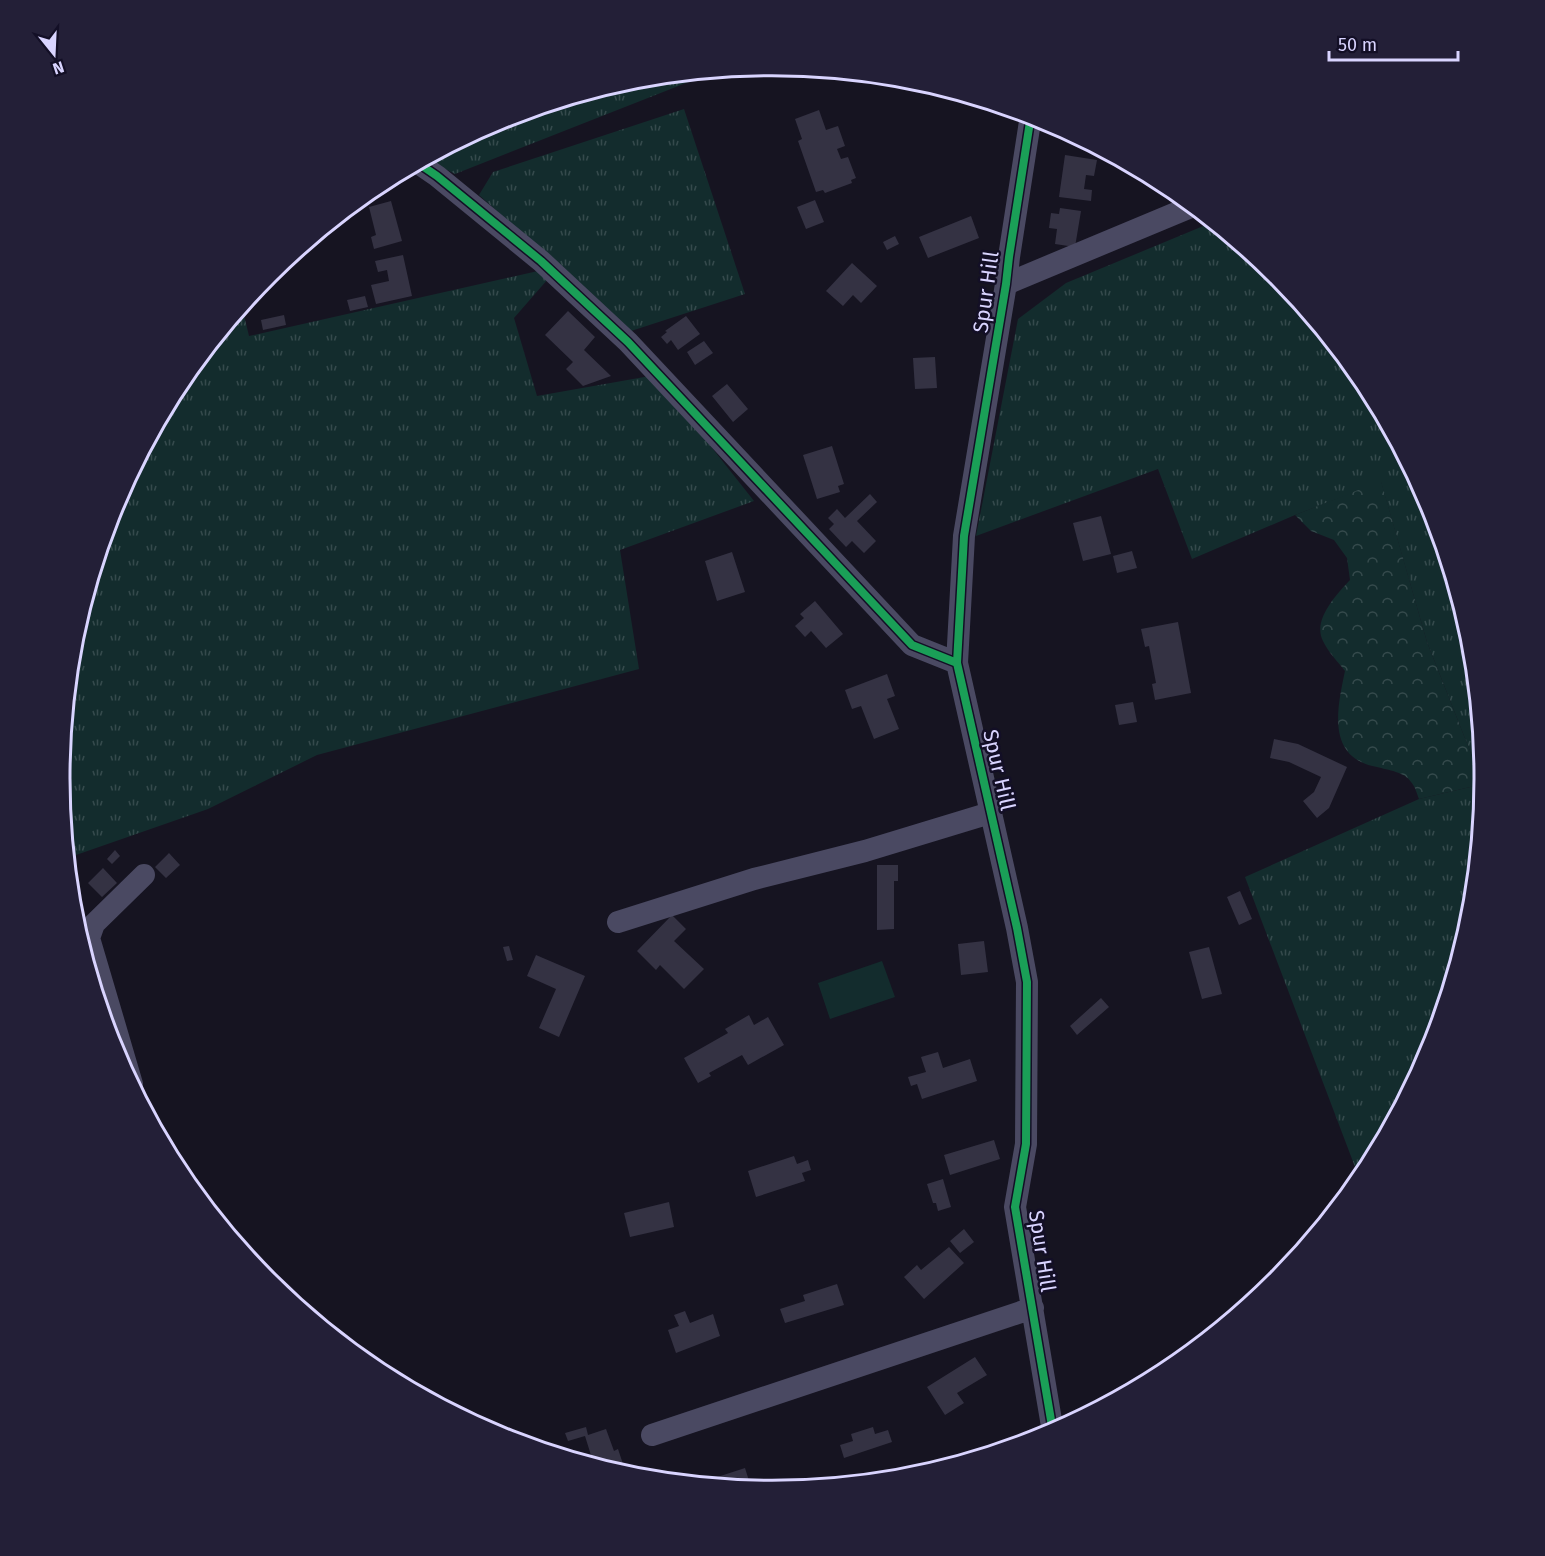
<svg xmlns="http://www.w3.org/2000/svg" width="1545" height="1556" viewBox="0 0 1545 1556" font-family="'Fira Sans',sans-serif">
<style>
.grass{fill:url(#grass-tufts)}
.forest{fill:url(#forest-crowns)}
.garden{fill:#132c2d}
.building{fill:#343243}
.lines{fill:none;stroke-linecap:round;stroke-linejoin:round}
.minor{stroke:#4a4962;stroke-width:22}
.cycleway-casing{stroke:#130f26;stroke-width:11}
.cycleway{stroke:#1a9f57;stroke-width:8}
.labels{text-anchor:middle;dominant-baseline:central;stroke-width:5;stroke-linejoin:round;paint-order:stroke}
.street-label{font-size:21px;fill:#d9d4ff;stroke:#130f26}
.rim{fill:none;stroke:#d9d4ff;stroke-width:3}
</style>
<defs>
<pattern id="grass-tufts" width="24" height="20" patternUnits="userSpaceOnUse" patternTransform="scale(1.5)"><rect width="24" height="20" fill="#132c2d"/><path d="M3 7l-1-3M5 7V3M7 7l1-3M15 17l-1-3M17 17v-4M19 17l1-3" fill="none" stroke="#354a4c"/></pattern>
<pattern id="forest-crowns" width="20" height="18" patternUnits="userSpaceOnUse" patternTransform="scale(1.5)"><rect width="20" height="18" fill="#132c2d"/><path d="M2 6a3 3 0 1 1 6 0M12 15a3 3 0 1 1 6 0" fill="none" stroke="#354a4c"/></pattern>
</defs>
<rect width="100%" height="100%" fill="#161421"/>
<path class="grass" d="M725,70l-39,13 -231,91 -29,-15 74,-39 134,-41z
M684,109l61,185 -114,37 -152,-136 14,-23z
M1213,222l64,52 88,108 66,124 40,133 14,139 -14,139 -40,134 -71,129 -115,-303 174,-78 64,-15 -56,-142 -46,-160 -86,33 -103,44 -34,-90 -182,67 42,-217 48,-36z
M538,271l10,8 -34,39 23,78 113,-20 55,63 49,62 -134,49 19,119 -322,86 -109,54 -132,46 -4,32h-1l-11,-109 14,-139 40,-134 66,-123 62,-75 7,29z"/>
<path class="forest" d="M1381,481l46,161 56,142 -64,15c-2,-5 -4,-13 -8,-17 -6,-10 -23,-12 -34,-15 -51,-9 -40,-58 -32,-96 -7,-9 -17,-19 -22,-30 -11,-21 14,-47 27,-61l-3,-22 -13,-18 -23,-9 -16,-16z"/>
<path class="garden" d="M882,961l13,36 -65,22 -12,-36z"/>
<path class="building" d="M819,110l7,20 12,-4 7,20 -8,3 4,10 7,-2 8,21 -5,2 1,3 -27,10 -2,-3 -7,2 -18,-51 4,-2 -7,-20z
M1065,155l32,5 -3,16 -8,-1 -2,14 8,1 -1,11 -32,-4z
M815,200l9,22 -18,7 -9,-22z
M391,201l11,40 -28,8 -3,-12 5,-2 -7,-28z
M1060,208l21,3 -6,36 -20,-3 2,-15 -8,-1 2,-15 8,1z
M971,216l8,22 -51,20 -9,-21z
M895,236l4,8 -12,6 -4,-8z
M403,255l9,41 -36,8 -5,-19 18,-4 -2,-11 -9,2 -3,-11z
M852,263l25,23 -16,17 -8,-8 -10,11 -17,-15z
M365,296l3,11 -18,4 -3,-11z
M568,311l27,26 -11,13 27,26 -28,10 -17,-17 7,-7 -28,-27z
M284,315l2,10 -23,5 -2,-10z
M686,316l14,18 -22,16 -7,-10 -4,4 -6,-7 6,-5 -2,-1z
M704,341l9,12 -18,12 -8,-13z
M935,357l2,31 -22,1 -2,-31z
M727,384l21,25 -15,13 -21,-26z
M832,446l12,38 -6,2 2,6 -23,7 -14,-44z
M870,494l7,8 -20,19 19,20 -12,12 -12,-12 -6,6 -17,-18 5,-5 -6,-6 9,-9 8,9z
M1101,516l10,38 -28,7 -10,-38z
M1132,551l5,17 -20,5 -4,-17z
M732,552l13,40 -28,9 -12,-40z
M815,601l28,33 -17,14 -15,-17 -6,6 -10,-11 9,-8 -4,-4z
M1178,622l13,71 -36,7 -3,-16 4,-1 -7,-37 -4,1 -4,-18z
M887,674l8,22 -8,3 12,30 -25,10 -13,-33 -9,3 -7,-19z
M1133,702l4,20 -18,3 -4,-20z
M1274,739l24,5 49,23 -18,41 -12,10 -14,-17 11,-9 7,-15 -32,-15 -19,-4z
M115,850l5,6 -8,8 -5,-5z
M169,853l11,12 -14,13 -11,-11z
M877,865h21v16h-4v48l-17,1z
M103,868l14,15 -15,14 -14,-14z
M1240,891l12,28 -13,6 -12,-28z
M672,915l14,14 -12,12 30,28 -20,20 -24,-24 -4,5 -19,-19z
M984,941l4,31 -27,3 -3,-31z
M509,946l4,14 -6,1 -4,-14z
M1209,947l13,47 -20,5 -13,-47z
M536,955l49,21 -26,61 -20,-9 17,-39 -29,-13z
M1101,998l8,9 -32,28 -7,-9z
M749,1015l5,10 14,-8 16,28 -36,20 -6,-10 -33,18 2,3 -13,7 -14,-25 44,-25 -3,-4z
M938,1052l5,16 27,-9 7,22 -55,18 -5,-15 -6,2 -3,-9 18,-5 -5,-15z
M994,1140l6,19 -50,16 -6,-20z
M794,1156l3,8 11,-4 3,10 -9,3 3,8 -49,16 -8,-26z
M943,1179l8,28 -13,4 -2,-8h-3l-6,-19z
M669,1202l5,25 -44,10 -6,-24z
M964,1229l10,13 -14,11 -10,-12z
M949,1247l15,16 -40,36 -20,-22 13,-12 4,5z
M837,1284l7,21 -59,18 -5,-14 25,-8 -2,-6z
M685,1311l5,12 23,-9 7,22 -44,17 -8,-23 11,-4 -5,-11z
M975,1357l12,18 -30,18 7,10 -19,12 -18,-28z
M586,1427l2,8 18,-6 8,22 4,-2 5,15 -9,3 2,5 -22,-7 -9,-29 -17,5 -3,-8z
M873,1427l2,7 13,-4 4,12 -48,16 -4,-13 13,-4 -2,-7z
M745,1468l6,19 -52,-4z"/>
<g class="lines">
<path class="minor" d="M1031,115l-22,142 -3,27 -42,252 -7,127 60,265 10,54 -1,162 -11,63 38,225
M418,163l19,13 104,85 87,81 284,303 45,18
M1006,284l187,-78
M618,922l136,-43 111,-28 125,-38
M132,1084l-43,-146 5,-14 50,-49
M652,1435l381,-127"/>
<defs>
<path id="cycleway" d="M1031,115l-22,142 -3,27 -42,252 -7,127 60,265 10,54 -1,162 -11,63 38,225
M418,163l19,13 104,85 87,81 284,303 45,18"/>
</defs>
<use href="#cycleway" class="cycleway-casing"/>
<use href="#cycleway" class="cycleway"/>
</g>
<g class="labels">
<g class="street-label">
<text transform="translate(986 292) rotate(-82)">Spur Hill</text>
<text transform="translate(999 770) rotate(77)">Spur Hill</text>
<text transform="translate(1042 1251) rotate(81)">Spur Hill</text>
</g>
</g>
<path d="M0 0H1545V1556H0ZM70 778a702 702 0 1 1 1404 0a702 702 0 1 1-1404 0Z" fill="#231f37" fill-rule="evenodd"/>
<path class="rim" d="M70 778a702 702 0 1 1 1404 0a702 702 0 1 1-1404 0Z"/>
<g transform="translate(54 54) rotate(162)" stroke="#130f26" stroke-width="4.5" paint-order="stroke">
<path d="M0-4.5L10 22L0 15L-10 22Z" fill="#d9d4ff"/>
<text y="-9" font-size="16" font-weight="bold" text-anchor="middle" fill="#d9d4ff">N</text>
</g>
<path d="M1329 51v9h129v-9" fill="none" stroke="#d9d4ff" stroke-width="3"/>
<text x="1338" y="51" font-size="18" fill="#d9d4ff" stroke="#130f26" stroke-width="4.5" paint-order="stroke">50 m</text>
</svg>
